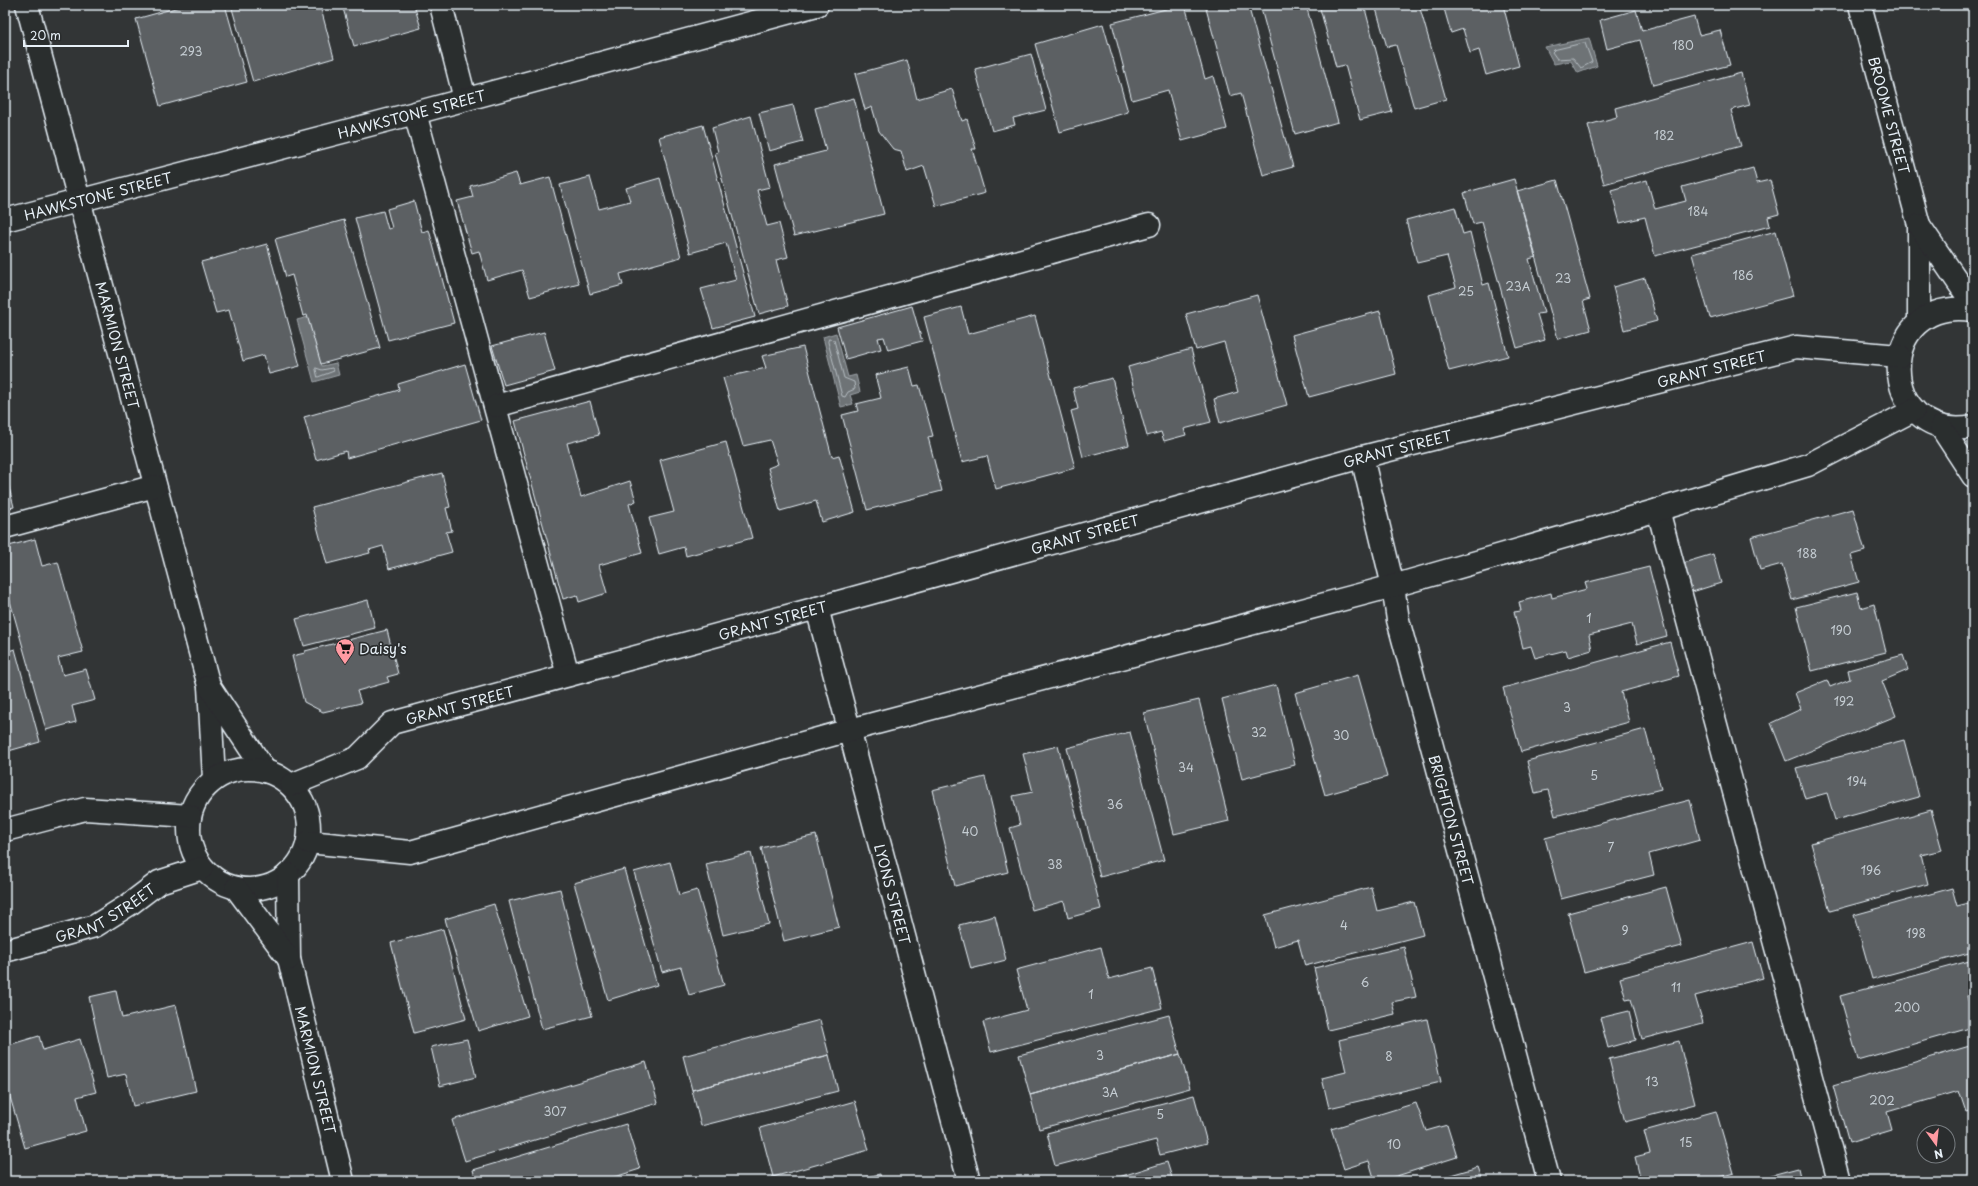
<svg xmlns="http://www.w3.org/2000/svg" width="1978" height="1186" viewBox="0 0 1978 1186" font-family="'Playpen Sans',sans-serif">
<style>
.water{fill:#6e7376;stroke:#9fa5aa}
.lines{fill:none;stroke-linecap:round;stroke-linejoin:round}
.shore{stroke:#b7bfc4;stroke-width:1}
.building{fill:#5c6063;stroke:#e8f1f8}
.minor-casing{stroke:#e8f1f8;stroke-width:25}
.minor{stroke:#2a2d2e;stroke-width:22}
.labels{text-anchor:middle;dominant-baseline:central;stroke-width:3.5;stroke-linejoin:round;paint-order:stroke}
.number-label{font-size:12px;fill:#c5cdd3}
.street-label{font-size:14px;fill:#e8f1f8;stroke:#2a2d2e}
.poi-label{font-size:14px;fill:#e8f1f8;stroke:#2a2d2e;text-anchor:start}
</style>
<rect width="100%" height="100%" fill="#323536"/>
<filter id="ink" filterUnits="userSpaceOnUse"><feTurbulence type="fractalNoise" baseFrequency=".025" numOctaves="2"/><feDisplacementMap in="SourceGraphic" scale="8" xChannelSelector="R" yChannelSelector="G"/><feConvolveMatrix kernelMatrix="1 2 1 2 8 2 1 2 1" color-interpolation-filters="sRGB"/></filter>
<g filter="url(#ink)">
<path class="water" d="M1589,38l8,28 -19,7 -7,-12 -17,3 -9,-17z
M308,317l14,49 14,-3 3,12 -25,7 -17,-62z
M836,333l12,44 8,-2 4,17 -10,3 3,9 -12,3 -18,-70z"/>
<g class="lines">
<path class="shore" d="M1585,43l7,19 -11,6 -8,-10 -16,1 -5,-7 2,-2z
M829,339l5,1 10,38 10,4 1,7 -7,3 -3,5 -3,-1 -14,-54z
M316,368l6,2 10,-2 2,3 -16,6z"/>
</g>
<path class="building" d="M186,5h39l22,77 -87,24 -24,-87z
M231,5h89l14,53 -81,24z
M342,5h72l7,23 -67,18z
M1181,5h4l20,74 8,-3 14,53 -45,12 -14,-51 -36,10 -20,-77z
M1205,5h43l45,162 -30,8 -22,-82 -11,3z
M1260,5h46l32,117 -43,12z
M1319,5h45l28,107 -32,8 -15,-55 -9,2z
M1375,5h44l27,94 -32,9 -18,-63 -9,2z
M1443,5h60l16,61 -33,9 -7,-25 -9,3 -7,-24 -12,4z
M1636,10l6,21 52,-14 5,18 21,-5 10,35 -77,20 -13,-45 -33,9 -7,-29z
M1103,24l25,88 -68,20 -25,-88z
M1031,54l15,56 -33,8 2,7 -23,6 -17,-62z
M907,60l10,39 35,-10 10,32 5,-2 9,30h-4l13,44 -49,13 -12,-40 -17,6 -6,-21 -8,-2 -14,-18 -7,-24 -7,3 -10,-36z
M1741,73l9,32 -19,5 10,36 -137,38 -16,-59 29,-8 -2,-9z
M854,98l30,116 -90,22 -19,-72 51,-13 -11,-43z
M793,105l10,37 -34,9 -10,-38z
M751,116l19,71 -13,3 10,36 12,-3 9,34 -12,3 12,46 -29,8 -44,-161 3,-1 -6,-24z
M703,125l52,192 -42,11 -12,-39 35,-9 -10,-37 -36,10 -31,-116z
M1753,168l4,15 13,-3 9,34 -11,3 2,9 -115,30 -10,-39 -25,6 -9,-33 36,-10 8,29 31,-8 -4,-14z
M516,173l4,12 30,-8 29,107 -49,13 -8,-27 -35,10 -8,-29 -7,2 -15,-52 16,-4 -3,-11z
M590,177l9,32 31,-8 -4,-13 34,-10 21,79 -61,17 3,11 -33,9 -30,-109z
M1514,179l22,78 -7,2 15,54 -7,1 8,26 -28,8 -35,-126 -9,2 -9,-31z
M1557,180l33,119 -7,2 8,29 -33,9 -41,-148z
M414,201l8,31 7,-2 25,93 -66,17 -33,-122 28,-7 5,18 4,-1 -5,-19z
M1455,207l8,27 7,-2 13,53 6,-2 19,73 -59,15 -20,-76 27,-8 -9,-31 -30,7 -11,-43z
M344,220l36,128 -59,16 -14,-49 -4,1 -11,-41 -6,2 -11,-38z
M1776,231l17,65 -83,22 -18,-64z
M267,244l33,122 -31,8 -5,-19 -21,6 -14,-51 -13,3 -15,-51z
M1645,278l12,43 -33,9 -11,-43z
M1257,295l30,110 -67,18 -6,-24 24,-7 -14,-50 -28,8 -10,-36z
M912,306l10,35 -34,9 -4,-13 -6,1 3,11 -35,10 -9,-32z
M961,307l7,27 67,-18 40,152 -79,21 -9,-33 -25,6 -38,-145z
M1380,311l16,63 -87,23 -17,-62z
M544,332l11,39 -51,14 -12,-39z
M803,347l29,110 7,-2 16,57 -33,10 -6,-21 -36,10 -12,-43 10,-4 -8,-24 -27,6 -20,-68 43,-10 -4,-12z
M1191,349l20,73 -27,7 2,6 -22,6 -3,-9 -14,4 -19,-69z
M465,364l16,56 -134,38 -1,-7 -30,9 -12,-43 95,-27 -1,-6z
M909,367l5,19 5,-1 14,51 -5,1 14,54 -75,19 -25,-95 16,-4 -2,-7 25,-6 -6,-23z
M1112,378l17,67 -46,12 -12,-46 7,-2 -5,-21z
M590,401l9,34 -32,8 14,54 49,-16 6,20 -7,3 13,49 -43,12 8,28 -28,9 -2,-7 -14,4 -48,-178z
M726,442l26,96 -66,18 -2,-9 -25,7 -10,-36 25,-6 -14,-52z
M5,472l9,35 -9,2z
M442,473l8,34 -4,1 6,23 -6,1 6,20 -63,17 -6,-23 -14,4 1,3 -43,11 -15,-57z
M1853,509l12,42 -14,4 8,27 -67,18 -10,-36 -22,6 -9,-33z
M35,539l7,27 16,-4 25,90 -25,6 5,17 23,-6 9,31 -23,6 4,16 -30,8 -41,-147v-36z
M1713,554l8,29 -29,9 -9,-29z
M1649,567l18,69 -30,8 -5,-20 -43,11 3,15 -24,7 -2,-7 -31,8 -4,-12 -8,2 -9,-36 7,-1 -2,-9 32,-9 1,5 35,-9 -2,-6z
M1857,592l4,16 13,-4 12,48 -74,19 -16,-64z
M368,600l7,28 -71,18 -8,-27z
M387,630l11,44 -11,3 2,5 -32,9 4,12 -38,9 -19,-10 -12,-46 13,-3v-2z
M1670,642l9,34 -58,16 8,30 -108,30 -18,-64z
M15,649l25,93 -35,10v-100z
M1903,655l5,15 -26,11 14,35 -110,45 -15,-38 30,-14 -6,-16 32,-13 3,7 20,-8 -2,-9z
M1358,675l29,102 -62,18 -30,-102z
M1276,685l19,80 -53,14 -20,-80z
M1199,700l30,121 -55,13 -30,-121z
M1645,729l16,60 -106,27 -7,-26 -13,3 -8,-32z
M1130,732l34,128 -64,17 -33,-129z
M1904,740l15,57 -84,23 -8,-27 -22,6 -9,-31z
M1058,746l43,163 -33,9 -4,-17 -32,9 -22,-82 10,-3 -7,-29 20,-4 -10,-38z
M985,777l23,95 -53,14 -23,-96z
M1690,800l10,40 -51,14 5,21 -93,24 -16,-61z
M1931,810l11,40 -21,5 7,29 -98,27 -19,-68z
M816,835l23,92 -55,14 -23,-93z
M751,853l18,71 -46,11 -17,-71z
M670,862l9,33 18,-5 27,95 -35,10 -8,-28 -19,5 -28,-100z
M624,869l33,116 -49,15 -34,-117z
M1371,887l6,24 37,-9 9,33 -118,31 -7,-26 -24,7 -9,-32z
M1666,887l16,59 -98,26 -16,-59z
M1952,888l5,18 16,-4v50l-101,27 -18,-64z
M560,889l32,127 -50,13 -33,-128z
M494,904l34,112 -50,15 -33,-112z
M995,916l11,44 -35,9 -12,-44z
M443,929l23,90 -52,14 -23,-90z
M1753,942l10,36 -68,18 8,27 -61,16 -11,-40 -5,1 -6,-22z
M1101,947l8,32 43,-11 10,40 -171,44 -8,-30 44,-12 -11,-40z
M1404,947l12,50 -24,5 3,12 -67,16 -14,-62z
M1973,960v34l-6,2 6,22v9l-115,33 -18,-64z
M116,991l6,27 54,-13 20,86 -63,15 -7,-32 -19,4 -18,-81z
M1629,1011l7,29 -28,8 -8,-30z
M1169,1015l11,39 -150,41 -11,-40z
M1427,1019l14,63 -112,26 -7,-30 24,-6 -7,-32z
M820,1020l9,35 -137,35 -9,-34z
M39,1036l4,14 37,-11 16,53 -19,5 9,34 -61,17 -20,-68v-34z
M467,1039l9,38 -36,9 -9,-39z
M1679,1041l16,63 -70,18 -16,-63z
M1973,1045v65l-7,2 -7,-21 -72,21 5,18 -43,13 -16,-57z
M1180,1054l10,34 -151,41 -9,-34z
M829,1055l9,36 -137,35 -9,-36z
M646,1062l12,41 -193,58 -13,-41z
M1194,1095l13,48 -47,12 -4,-15 -101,26 -8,-33z
M855,1101l14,49 -96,27 -13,-49z
M1416,1103l10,28 21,-6 10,32 -76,24h-6l-6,-20 -25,8 -13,-40z
M1716,1111l18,62 -28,8h-65l-6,-24 15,-4 -6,-22z
M626,1124l14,45 -38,12h-126l-3,-11z
M1167,1162l6,19h-67z
M1478,1167l5,14h-53z
M1798,1168l3,13h-52z
M880,1174l1,7h-32z"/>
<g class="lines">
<defs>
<g id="minor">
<path id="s1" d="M27,5l182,681 5,93"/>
<path d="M441,5l24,94"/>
<path id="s2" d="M1860,5l59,220v97"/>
<path d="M415,113l153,562"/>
<path id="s3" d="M5,220l410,-107 402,-108"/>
<path d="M1919,225l54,79"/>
<path d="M1973,310c-101,-15 -97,134 0,117"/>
<path d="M496,406l653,-181"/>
<path d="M1941,427l32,49"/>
<path id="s4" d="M1362,457l31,129 5,34 151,561"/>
<path d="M1658,510l181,671"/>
<path d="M5,527l150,-41"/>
<path id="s5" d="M817,608l152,573"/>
<path d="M209,686l56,85"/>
<circle cx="249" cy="829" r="60"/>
<path id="s6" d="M291,785l66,-27 35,-35 425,-115 545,-151 434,-110 103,9"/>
<path d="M5,830l80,-21 105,7"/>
<path d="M308,842l102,10 440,-122 543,-144 265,-76 150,-45 106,-55"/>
<path id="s7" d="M288,874l1,85 54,222"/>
<path d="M236,888l53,71"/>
<path id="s8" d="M5,951l90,-25 35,-22 29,-22 43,-14"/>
</g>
</defs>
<use href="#minor" class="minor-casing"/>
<use href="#minor" class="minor"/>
</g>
</g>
<defs>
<symbol id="supermarket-pin" viewBox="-11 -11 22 30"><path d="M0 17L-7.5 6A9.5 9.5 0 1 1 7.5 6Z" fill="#ff9aa2" stroke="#2a2d2e"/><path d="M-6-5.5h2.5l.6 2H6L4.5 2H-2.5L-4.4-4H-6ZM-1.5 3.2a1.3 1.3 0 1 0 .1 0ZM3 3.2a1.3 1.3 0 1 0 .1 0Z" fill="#111"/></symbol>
</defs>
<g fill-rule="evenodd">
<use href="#supermarket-pin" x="334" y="637" width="22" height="30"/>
</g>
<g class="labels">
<g class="number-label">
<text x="1683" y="45">180</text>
<text x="191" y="51">293</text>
<text x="1664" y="135">182</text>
<text x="1698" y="211">184</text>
<text x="1743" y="275">186</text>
<text x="1563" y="278">23</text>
<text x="1518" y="286">23A</text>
<text x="1466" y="291">25</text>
<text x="1807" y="553">188</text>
<text x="1589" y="618">1</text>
<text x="1841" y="630">190</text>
<text x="1844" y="701">192</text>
<text x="1567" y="707">3</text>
<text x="1259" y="732">32</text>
<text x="1341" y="735">30</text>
<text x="1186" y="767">34</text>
<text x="1594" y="775">5</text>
<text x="1857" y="781">194</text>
<text x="1115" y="804">36</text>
<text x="970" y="831">40</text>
<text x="1611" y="847">7</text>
<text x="1055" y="864">38</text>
<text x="1871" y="870">196</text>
<text x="1344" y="925">4</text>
<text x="1625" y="930">9</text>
<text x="1916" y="933">198</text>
<text x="1365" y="982">6</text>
<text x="1676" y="987">11</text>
<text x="1091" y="994">1</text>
<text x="1907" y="1007">200</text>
<text x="1100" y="1055">3</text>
<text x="1389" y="1056">8</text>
<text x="1652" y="1081">13</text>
<text x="1110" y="1092">3A</text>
<text x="1882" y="1100">202</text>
<text x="555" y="1111">307</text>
<text x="1160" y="1114">5</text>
<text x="1686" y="1142">15</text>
<text x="1394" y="1144">10</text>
</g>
<g class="street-label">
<text stroke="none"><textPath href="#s3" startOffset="420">HAWKSTONE STREET</textPath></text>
<text stroke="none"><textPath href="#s2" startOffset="114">BROOME STREET</textPath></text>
<text stroke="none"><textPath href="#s3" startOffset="96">HAWKSTONE STREET</textPath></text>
<text stroke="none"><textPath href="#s1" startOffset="352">MARMION STREET</textPath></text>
<text stroke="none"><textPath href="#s6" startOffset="1487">GRANT STREET</textPath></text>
<text stroke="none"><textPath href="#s6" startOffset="1163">GRANT STREET</textPath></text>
<text stroke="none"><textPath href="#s6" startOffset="839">GRANT STREET</textPath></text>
<text stroke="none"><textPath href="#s6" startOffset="515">GRANT STREET</textPath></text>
<text stroke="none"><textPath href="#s6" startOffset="191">GRANT STREET</textPath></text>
<text stroke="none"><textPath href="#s4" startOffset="374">BRIGHTON STREET</textPath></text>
<text stroke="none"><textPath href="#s5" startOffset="296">LYONS STREET</textPath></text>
<text stroke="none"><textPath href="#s8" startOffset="108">GRANT STREET</textPath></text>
<text stroke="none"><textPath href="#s7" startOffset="199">MARMION STREET</textPath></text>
</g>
<g class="poi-label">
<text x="359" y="648">Daisy's</text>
</g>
</g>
<rect width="1978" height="1186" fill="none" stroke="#2a2d2e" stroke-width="20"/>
<rect x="10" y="10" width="1958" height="1166" fill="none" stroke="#e8f1f8" stroke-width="1.5" filter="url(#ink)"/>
<g transform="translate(1936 1144) rotate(165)"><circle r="19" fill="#2a2d2e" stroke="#767b7f"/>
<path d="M0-3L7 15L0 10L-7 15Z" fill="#ff9aa2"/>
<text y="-6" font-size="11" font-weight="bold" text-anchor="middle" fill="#e8f1f8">N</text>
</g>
<path d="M24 40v6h104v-6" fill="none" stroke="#e8f1f8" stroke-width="2"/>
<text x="30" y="40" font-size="12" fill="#e8f1f8" stroke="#2a2d2e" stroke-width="3" paint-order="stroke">20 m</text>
</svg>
